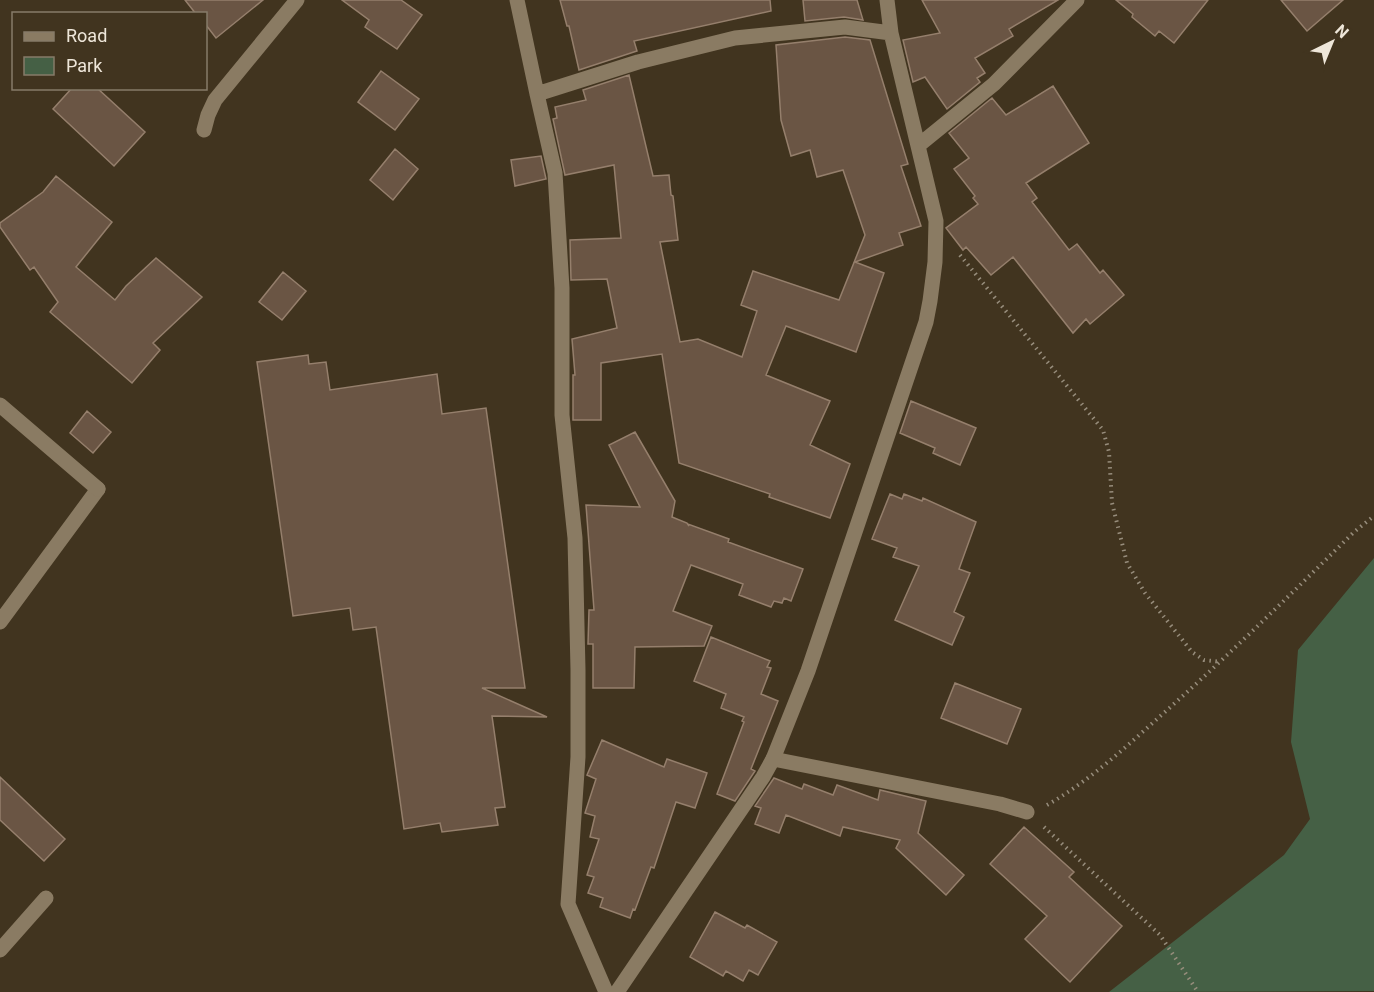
<svg xmlns="http://www.w3.org/2000/svg" width="1374" height="992" viewBox="0 0 1374 992" font-family="Roboto,sans-serif">
<style>
.green{fill:#456045}
.building{fill:#6a5544;stroke:#957f6c;stroke-width:1.5}
.lines{fill:none;stroke-linecap:round;stroke-linejoin:round}
.path{stroke:#978d7c;stroke-width:4;stroke-dasharray:1.5 4.5;stroke-linecap:butt}
.service{stroke:#8a7b63;stroke-width:15}
.minor{stroke:#8a7b63;stroke-width:15}
.tertiary{stroke:#8a7b63;stroke-width:15}
</style>
<rect width="100%" height="100%" fill="#41341f"/>
<path class="green" d="M1374,558v433l-265,1 175,-137 26,-36 -19,-77 7,-92z"/>
<path class="building" d="M185,0h78l-47,38 -10,-13v-11h-10z
M342,0h59l21,15 -25,34 -32,-22 4,-7z
M560,0h210l1,11 -137,30 3,10 -58,19 -10,-44h-2z
M803,0h54l6,20 -19,-3 -39,4z
M922,0h136l-49,29 4,7 -38,22 10,15 -8,5 3,4 -33,27 -22,-32 -12,5 -10,-42 37,-7z
M1116,0h92l-34,43 -15,-12 -4,5 -23,-19 1,-3z
M1281,0h62l-36,31z
M845,37l25,3 38,124 -7,2 20,60 -22,7 4,12 -48,17 29,11 -28,79 -70,-26 -20,49 64,26 -20,44 40,19 -20,54 -61,-21 1,-3 -91,-31 -17,-109 -61,9v57h-28v-45h2l-3,-36 45,-11 -10,-49 -36,1 -1,-40 51,-2 -7,-73 -49,10 -12,-56 4,-1 -2,-11 31,-7 -3,-10 46,-15 24,101 16,-1 2,20 2,1 5,44 -18,2 20,100 18,-3 44,18 15,-46 -16,-6 12,-34 86,29 26,-65 -22,-65 -26,7 -7,-27 -19,6 -10,-36 -5,-75z
M381,71l38,28 -24,31 -37,-28z
M1053,86l36,57 -63,40 11,15 -5,4 37,48 8,-6 23,29 3,-3 21,25 -34,29 -4,-5 -13,14 -60,-76 -22,18 -25,-28 -3,3 -17,-22 32,-24 -5,-6 2,-2 -21,-27 15,-11 -20,-25 43,-35 14,17z
M72,88h25l48,44 -31,34 -61,-57z
M395,149l23,20 -25,31 -23,-20z
M541,156l5,23 -31,7 -4,-26z
M56,176l56,46 -36,45 39,33 11,-14 30,-28 46,39 -49,46 7,7 -28,33 -82,-71 8,-10 -24,-35 -4,3 -30,-43v-4l43,-31z
M283,272l23,19 -24,29 -23,-18z
M308,355l1,9 17,-2 4,28 107,-16 5,40 44,-6 39,280h-43l65,29 -55,-1 13,91 -10,1 3,17 -56,7 -2,-9 -36,6 -28,-202 -23,3 -3,-22 -57,8 -36,-254z
M911,401l65,27 -16,37 -27,-12 2,-5 -35,-15z
M87,411l24,21 -18,21 -23,-20z
M635,432l40,69 -3,16 15,6 2,3 -1,-2 41,15 -1,3 75,27 -12,32 -7,-3 -2,5 -8,-2 -3,6 -32,-12 4,-11 -52,-19 -18,46 39,15 -8,20 -69,1 -1,41h-41v-44h-5l1,-34h5l-8,-105 54,2 -31,-62z
M890,494l12,5 2,-5 18,7 1,-3 53,24 -17,47 11,4 -16,39 10,5 -12,28 -57,-25 24,-54 -26,-9 4,-9 -25,-9z
M711,637l59,24 -3,6 4,1 -10,26 17,7 -27,68 4,2 -20,30 -18,-7 27,-72 -2,-1 2,-4 -23,-9 5,-14 -32,-13z
M955,683l66,26 -14,35 -66,-26z
M602,740l62,27 3,-8 40,14 -12,35 -19,-6 -22,66 -3,-1 -16,43 -2,-1 -3,9 -30,-11 3,-9 -15,-5 6,-16 -7,-2 12,-36 -9,-2 5,-21 -10,-3 11,-34 -9,-4z
M0,777l65,62 -21,22 -44,-41z
M774,778l28,11 2,-5 29,11 4,-10 41,15 2,-10 46,11 -8,32 46,42 -18,20 -50,-47 4,-8 -57,-13 -3,9 -54,-21 -7,18 -24,-9 6,-16 -6,-2z
M1024,827l50,45 -5,5 53,49 -52,56 -45,-43 22,-23 -57,-52z
M715,912l30,16 2,-3 30,17 -19,33 -9,-5 -6,11 -17,-10 -3,5 -33,-19z"/>
<g class="lines">
<path class="path" d="M960,255l143,175 6,22 3,51 15,60 18,30 47,59 12,8 17,2
M1047,805c44,-25 81,-60 118,-93 65,-58 127,-119 189,-180l20,-16
M1044,827l116,108 38,57"/>
<path class="service" d="M0,622l98,-133
M773,759l227,45 27,8
M0,950l46,-52"/>
<path class="minor" d="M517,0l20,94 18,79 7,115v127l13,123 3,132v87l-10,147 38,88
M537,94l101,-32 97,-24 110,-11 46,6
M204,130l4,-15 7,-15 82,-100
M919,145l75,-61 83,-84
M617,992l146,-215 10,-18 35,-88 118,-349 4,-21 5,-39 1,-41 -45,-188 -4,-33"/>
<path class="tertiary" d="M0,405l98,84"/>
</g>
<rect x="12" y="12" width="195" height="78" fill="#41341f" stroke="#867b69" stroke-width="1.5"/>
<rect x="24" y="32" width="30" height="9" fill="#8a7b63" stroke="#867b69" stroke-width="1.5"/>
<text x="66" y="42" font-size="18" fill="#eee6d9">Road</text>
<rect x="24" y="57" width="30" height="18" fill="#456045" stroke="#867b69" stroke-width="1.5"/>
<text x="66" y="72" font-size="18" fill="#eee6d9">Park</text>
<g transform="translate(1332 42) rotate(43)" stroke="#41341f" stroke-width="4.5" paint-order="stroke">
<path d="M0-4.5L10 22L0 15L-10 22Z" fill="#eee6d9"/>
<text y="-9" font-size="16" font-weight="bold" text-anchor="middle" fill="#eee6d9">N</text>
</g>
</svg>
